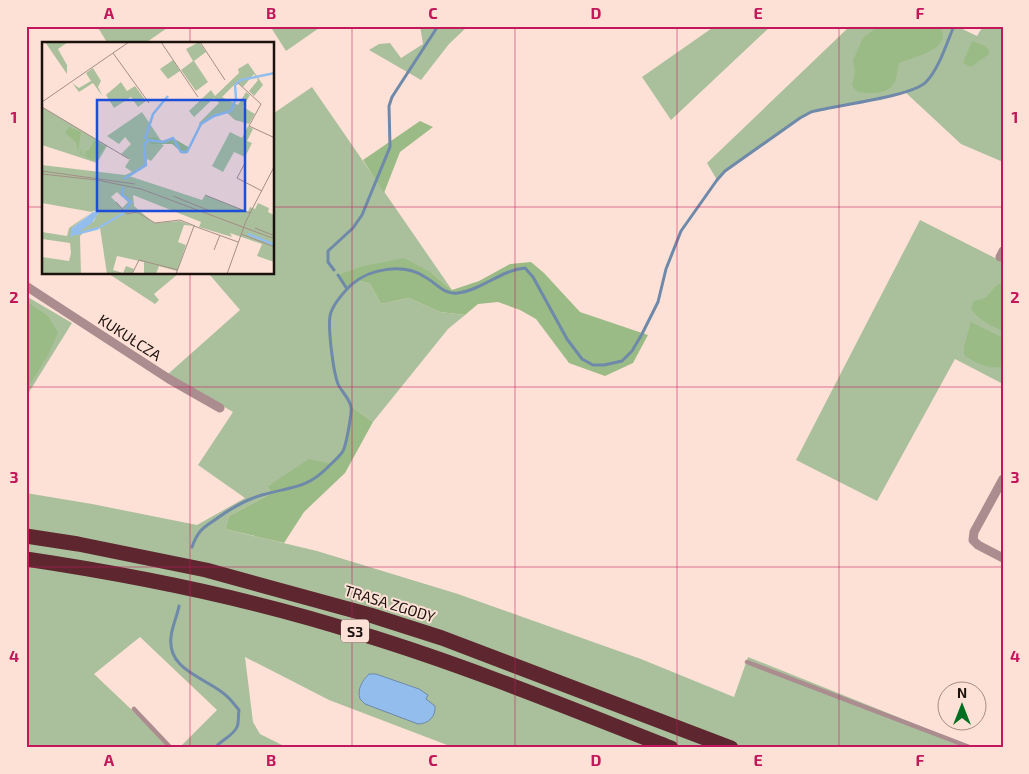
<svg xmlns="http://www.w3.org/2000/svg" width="1029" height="774" viewBox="0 0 1029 774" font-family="'Exo 2',sans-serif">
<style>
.green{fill:#aac09c}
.forest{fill:#9bbb86}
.water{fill:#92bdec;stroke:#6e89a9}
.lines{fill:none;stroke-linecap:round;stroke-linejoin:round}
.stream{stroke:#6e89a9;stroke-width:3}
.service{stroke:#ab8d8f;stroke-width:4.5}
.minor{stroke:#ab8d8f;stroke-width:9}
.motorway{stroke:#5e272f;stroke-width:15}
.grid{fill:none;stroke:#c2185b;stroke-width:1;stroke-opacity:0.55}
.labels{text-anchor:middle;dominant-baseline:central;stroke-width:4;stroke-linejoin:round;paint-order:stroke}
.shield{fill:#fee1d6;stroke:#5f4f49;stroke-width:1}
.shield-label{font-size:14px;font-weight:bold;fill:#1b110d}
.street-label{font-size:15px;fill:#1b110d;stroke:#fee1d6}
.inset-river{fill:none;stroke:#92bdec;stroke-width:2.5}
.inset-road{fill:none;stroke:#a38e86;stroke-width:1}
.view{fill:#1d4ed8;fill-opacity:0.15;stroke:#1d4ed8;stroke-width:2.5}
.inset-edge{fill:none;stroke:#1b110d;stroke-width:2.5}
.neatline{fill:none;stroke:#c2185b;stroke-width:2}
.grid-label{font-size:16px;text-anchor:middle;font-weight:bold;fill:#c2185b}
</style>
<rect width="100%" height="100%" fill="#fee1d6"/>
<path class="green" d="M97,26h73l-26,18h-36z
M270,26h52l-36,25z
M420,26h48l-19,18 -28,36 -52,-30 10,-6 11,-1 11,15 22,-14z
M715,26h56l-100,94 -29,-43z
M850,26h106l21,10 6,-10h20v136l-42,-18 -56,-52 -94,20 -11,6 -75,53 -8,9 -10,-17z
M312,87l140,203 -20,-17 -73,-6 -21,9 9,12 10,-8 13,4 11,20 28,-6 31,14 25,3 -17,14 -75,93 -22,-16 -5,37 -3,9 -12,12 -62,21 3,8 -43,23 -4,13 92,22 141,43 183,65 93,38 14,-40 227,91h-520l-126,-48 -84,-43 8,65 7,12 28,14h-109l38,-38 -77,-73 -46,37 78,74h-146v-255l66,11 105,21 48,-27 -47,-33 35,-53 -65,-38 72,-64 -31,-36h65v-161z
M920,220l83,42v122l-48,-25 -78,142 -81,-41z
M109,274h69l-24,20 5,6 -4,4z
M26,296l46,27 -46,74z"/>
<path class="forest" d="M886,26h53c17,24 -28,31 -40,37 -2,6 -2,15 -4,19 -7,13 -26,12 -37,10l-6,-6 3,-14 -2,-12 10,-22 10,-8z
M972,41l13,5 4,4v4l-18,13 -8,-4z
M420,121l13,6 -33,25 -16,41 -21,-33z
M404,258l28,15 20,17 27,-9 31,-17 21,-2 13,11 36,39 68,23 -15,28 -28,13 -36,-13 -33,-44 -16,-9 -22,-8 -20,2 -13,11 -25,-3 -31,-14 -28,6 -11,-20 -13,-4 -10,9 -9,-14 21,-8z
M999,284l4,1v46c-12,-5 -25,-12 -32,-22l2,-8c4,-1 9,-1 13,-4 5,-4 7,-10 13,-13z
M26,301l22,15 10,17 -10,22 -22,36z
M971,322l32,16v28c-12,5 -30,-4 -39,-11v-9z
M351,406l22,16 -28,51 -41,39 -20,31 -59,-14 4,-13 43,-23 -4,-7 41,-27 22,5 12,-12 3,-9z"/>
<path class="water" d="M369,674h7l43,15 9,6 -2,4 9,7c1,10 -6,18 -17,18l-53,-20 -5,-5c-3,-10 2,-18 9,-25z"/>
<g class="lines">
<path class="stream" d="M334,270l-6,-8v-11l25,-23 9,-13 28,-68 -1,-41 3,-9 46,-71
M338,275l9,14
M192,547c7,-19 12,-19 27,-30 14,-10 26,-17 43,-22 30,-9 44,-5 68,-30 4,-4 10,-9 13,-14 3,-5 9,-38 8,-44 -1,-8 -10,-16 -13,-23 -5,-13 -10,-55 -8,-68 2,-11 13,-23 21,-31 19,-17 53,-22 74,-8 11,6 19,18 33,16 24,-3 43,-23 67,-25l8,9 34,62 15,20 11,6h11l18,-4 10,-10 10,-17 16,-32 8,-33 15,-38 36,-51 8,-9 75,-53 11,-6c25,-7 100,-15 115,-30 13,-13 21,-40 28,-56
M179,606c-2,11 -7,20 -8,31 -4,32 32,40 52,56 6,4 11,11 16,17 -1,5 0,13 -2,17 -4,9 -16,13 -22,21"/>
<path class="service" d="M747,662l225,86
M134,709l37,39"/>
<path class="minor" d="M1000,257l3,-6
M26,286l143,93 51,29
M1003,479l-29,53 -1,8 5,5 25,13"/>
<path class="motorway" d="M26,536l52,8 128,26 164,45 72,23 289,110
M26,559c114,17 227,40 336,75 105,32 207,74 309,114"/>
</g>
<path class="grid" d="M190,26v18M352,26v722M515,26v722M677,26v722M839,26v722M26,207h18M274,207h729M190,274v474M26,387h977M26,567h977"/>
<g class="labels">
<rect class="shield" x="341" y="619.5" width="28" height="23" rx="4"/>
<g class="shield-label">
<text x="355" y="631">S3</text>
</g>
<g class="street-label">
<text transform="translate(130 337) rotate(33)">KUKUŁCZA</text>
<text transform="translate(390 603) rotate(17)">TRASA ZGODY</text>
</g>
</g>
<g transform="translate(42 42)">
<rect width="232" height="232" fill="#fee1d6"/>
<path d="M3,0h23l-10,7 9,16v9zM157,0l7,10 -12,9 14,21 -12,9 -15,-21 12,-9 -7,-12zM131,18l7,11 -12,8 -8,-10zM206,21l15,22 -9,11 -5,-5 9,-11 -4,-6 -11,13 -6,-5 -15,15 16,8 8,-13 4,3 -7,12 12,7 -6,10 -14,-4 -8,-7 -13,3 -14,10 -1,-3 20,-20 -5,-5 -20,19 -5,-6 22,-21 4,6 24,-23 -1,-4zM51,26l8,13 -3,6 5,10 -10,-14 -14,9 -7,-9 7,5 5,-3 7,-4 -5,-8zM79,40l6,9 8,-5 11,15 -8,6 -7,-10 -17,11 -8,-13zM0,65l65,39 -10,17 -55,-18zM100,70l20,30 -3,-3 -13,1 18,5 -13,16 -4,-2 -2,8 -16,9 73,24 3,-5 43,17 2,-5 5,2 3,-6 11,5 -1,4 6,3v47l-17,-6 5,-12 -32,-11 2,4 -33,-10 2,-5 -68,-27 1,11 20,17 26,-2 14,5 -10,-1 -6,17 8,3 -9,26 -18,-5 -3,8h-12v-12l-27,-6 -4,14 10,3 3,-7 8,3 -2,5h-25l-7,-46 -14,2 -6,6 1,38h-39v-17l27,4 2,-8 -1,-10 -28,-4v-7l25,4 2,-8 23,-16 -50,-9v-38l83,10 7,-3 -7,-5 5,-8 -9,-5 10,-10 -6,-7 -6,7 -12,-8zM75,150l11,10 -6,6 -11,-11zM51,169h6l-5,10 -15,10 -7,-3zM206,84l5,3 -6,12 5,2 -7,14 -11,-5 -11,20 -11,-6 18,-34 12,6z" fill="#aac09c" fill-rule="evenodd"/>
<path d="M27,85l12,5 -3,20 -2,-10 -11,-9zM113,95l7,4 11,-3 17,10 -6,6 -12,-10h-20l-6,-5zM52,98l11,7 -11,14 -14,-7 2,-6v6l5,1 -3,-3 5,-2z" fill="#9bbb86"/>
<path d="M58,169l-8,12 -22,15 2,-10 21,-16z" fill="#92bdec"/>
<path class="inset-river" d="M103,97l8,-25 15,-18M82,137l22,-14 -2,-20 4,-5 15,2 10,-4 8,14h6l14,-28 13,-8 17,-5 5,-13 -1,-13 6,-5 34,-7M81,145l-1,8 9,7 -5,8M58,185l24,-14M34,192l23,-6M206,192l27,11"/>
<path class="inset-road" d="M119,0l37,55M158,0l25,38M71,11l36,50M196,41l23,21 -12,22 26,12M0,60l87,-60M0,65l87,52M203,121l-8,15 25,13M0,129l93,13M0,132l55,6 44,9 134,50M163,153l45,18M131,154l37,15M74,160l11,12 10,-2 18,11 25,-3 15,6M213,186l20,8M199,192l34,13M172,208l6,-15M90,232l7,-14 39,10M134,232l18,-48 44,16M185,232l19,-53 29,-56"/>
<path class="view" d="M55,58h148v111h-148z"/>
<rect width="232" height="232" class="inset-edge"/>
</g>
<rect width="1029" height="774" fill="none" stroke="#fee1d6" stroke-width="55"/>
<g transform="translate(962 706)"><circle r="24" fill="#fee1d6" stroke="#a38e86"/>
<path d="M0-4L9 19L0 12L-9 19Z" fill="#006f21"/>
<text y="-8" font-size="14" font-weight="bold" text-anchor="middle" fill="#1b110d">N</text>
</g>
<rect x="28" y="28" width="974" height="718" class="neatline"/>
<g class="grid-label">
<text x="109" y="19">A</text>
<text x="271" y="19">B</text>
<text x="433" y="19">C</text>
<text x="596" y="19">D</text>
<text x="758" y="19">E</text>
<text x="920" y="19">F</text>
<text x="14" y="123">1</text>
<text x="1015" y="123">1</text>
<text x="14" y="303">2</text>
<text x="1015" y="303">2</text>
<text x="14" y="483">3</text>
<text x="1015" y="483">3</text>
<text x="14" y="662">4</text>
<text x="1015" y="662">4</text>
<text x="109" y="766">A</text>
<text x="271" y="766">B</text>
<text x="433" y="766">C</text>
<text x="596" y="766">D</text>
<text x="758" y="766">E</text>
<text x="920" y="766">F</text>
</g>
</svg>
